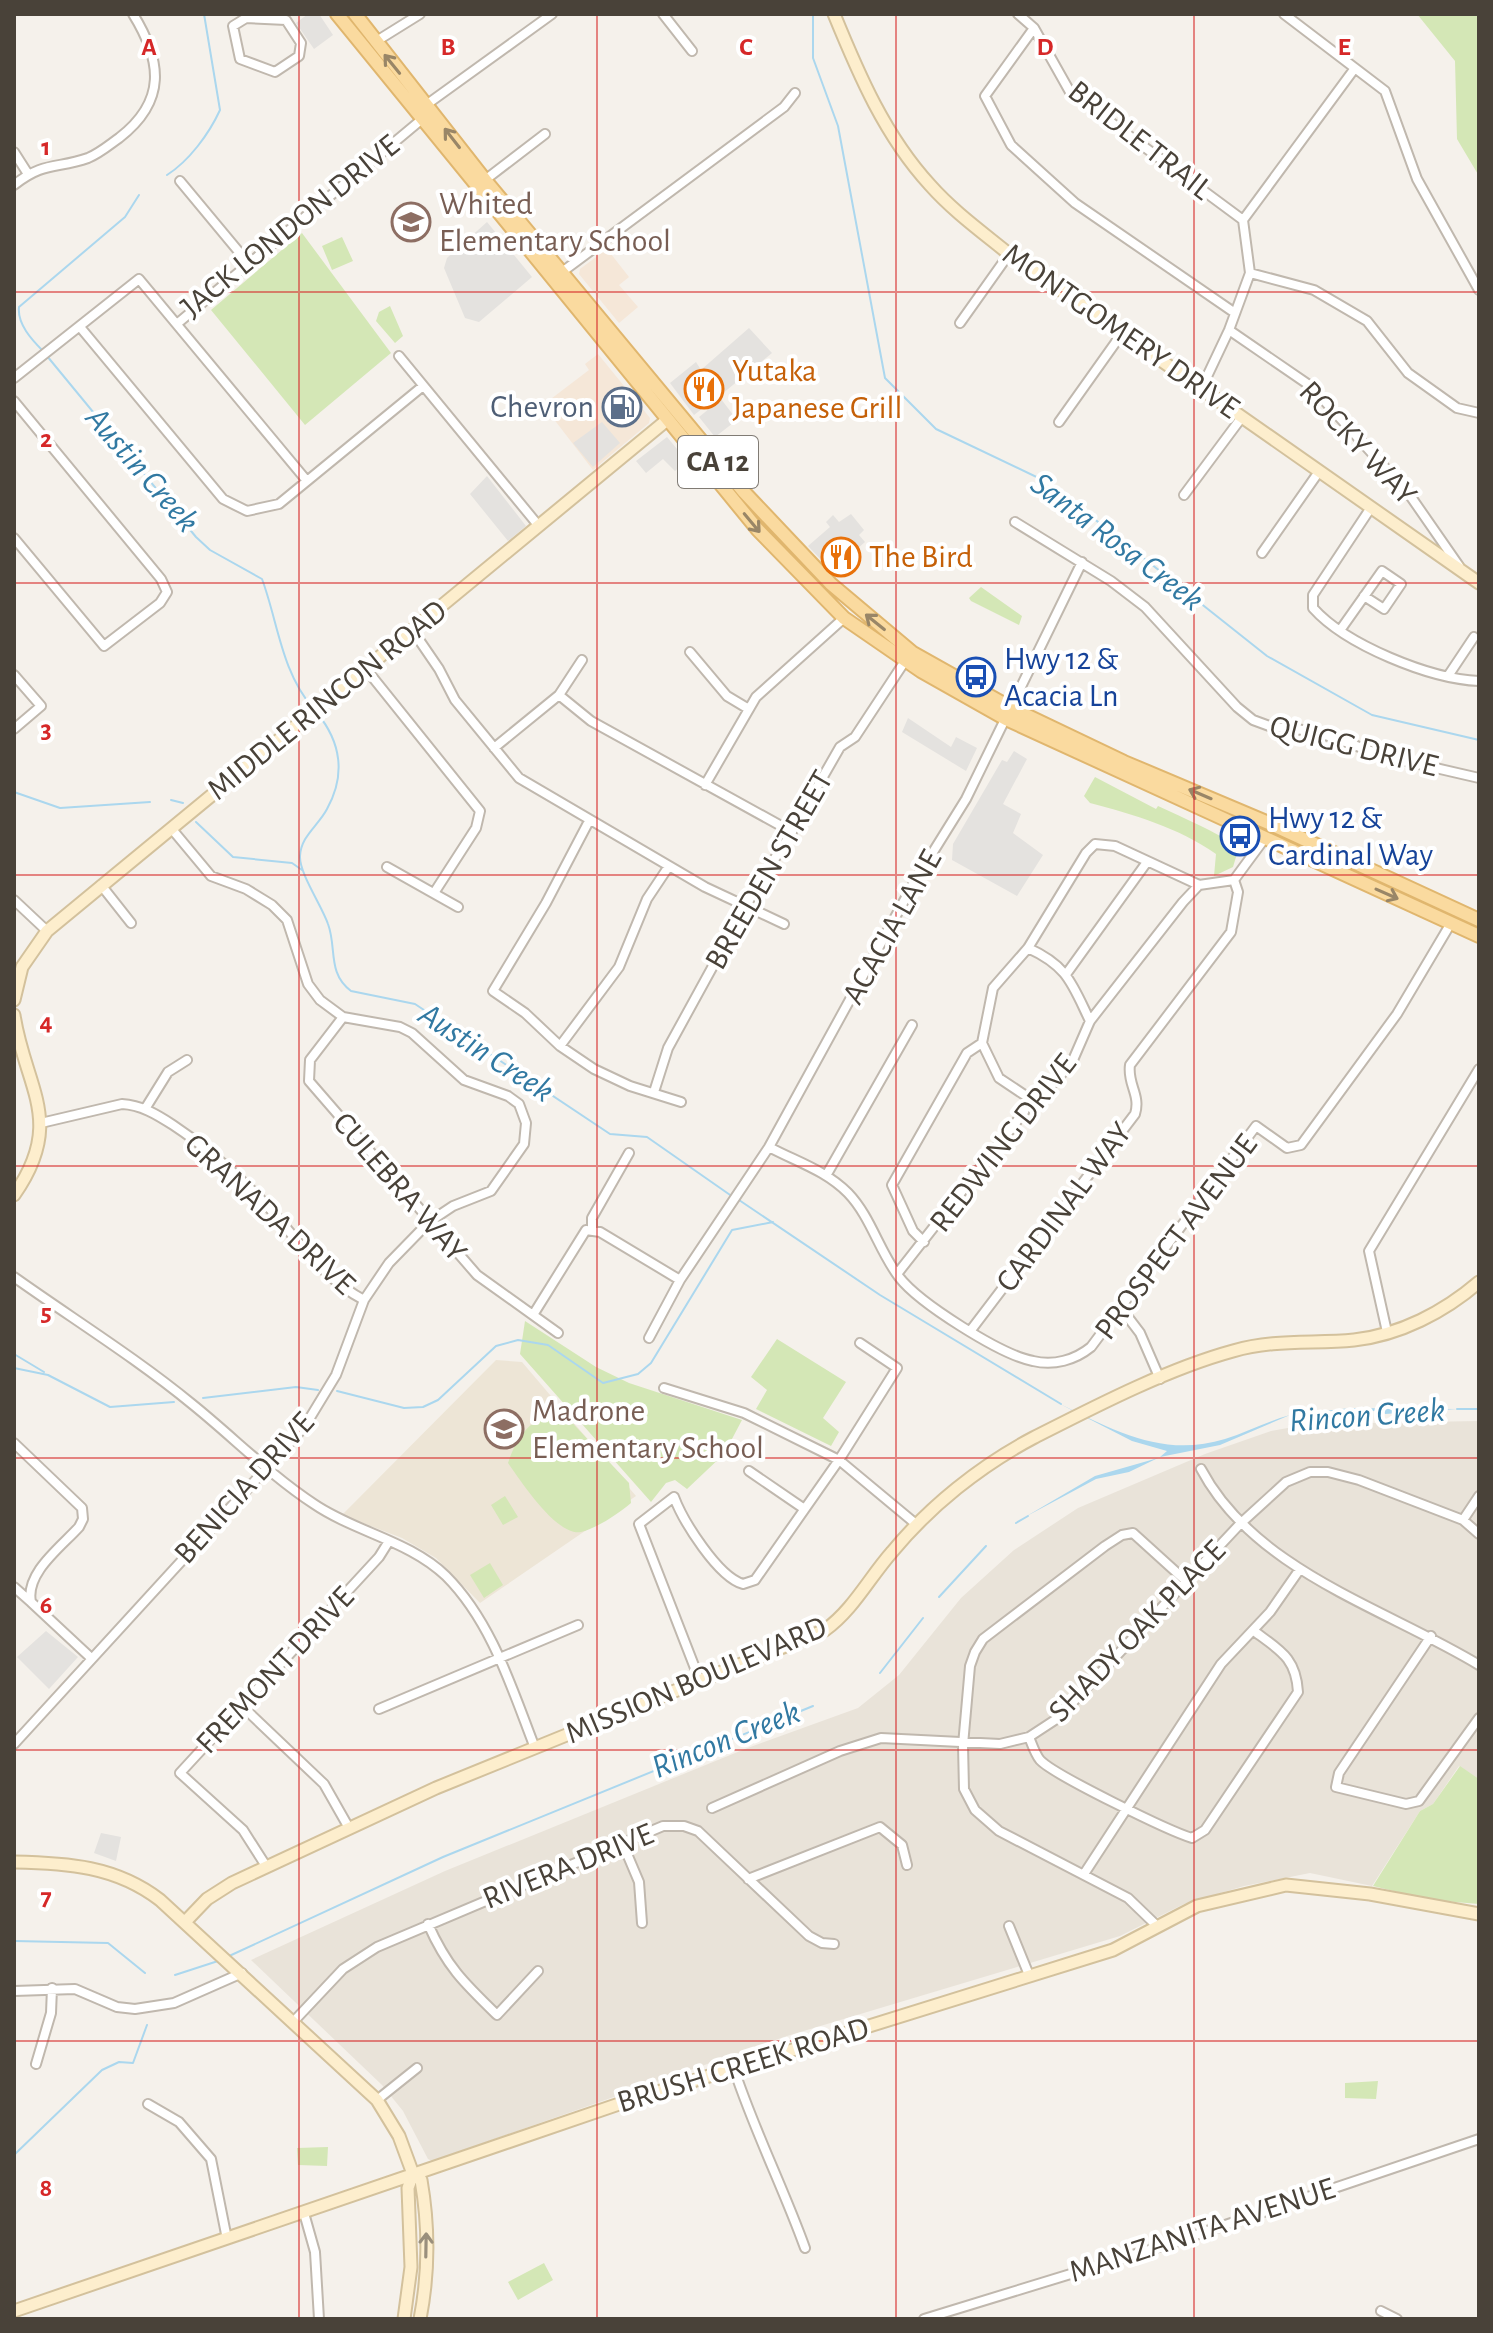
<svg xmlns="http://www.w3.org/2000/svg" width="1493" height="2333" viewBox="0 0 1493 2333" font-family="'Alegreya Sans',sans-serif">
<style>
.residential{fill:#e9e3d9}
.commercial{fill:#f5e7d8}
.education{fill:#ede5d6}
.green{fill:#d4e7b6}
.parking{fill:#e4e2df}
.water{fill:#abd7ee}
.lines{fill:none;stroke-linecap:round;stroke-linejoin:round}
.stream{stroke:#abd7ee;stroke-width:2}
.street-casing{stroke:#c0b8ae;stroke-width:12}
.secondary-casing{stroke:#d3c19c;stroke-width:15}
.primary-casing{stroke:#e0b66e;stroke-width:16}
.street{stroke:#fff;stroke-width:8}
.secondary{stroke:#fdeecd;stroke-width:11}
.primary{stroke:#fada9f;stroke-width:12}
.oneway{stroke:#998667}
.oneway2{stroke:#9a8f7c}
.grid{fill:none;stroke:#d62828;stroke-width:2;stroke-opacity:0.55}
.labels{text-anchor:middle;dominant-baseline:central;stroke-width:8;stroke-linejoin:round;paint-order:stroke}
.shield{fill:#fff;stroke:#807b74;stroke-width:2}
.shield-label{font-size:30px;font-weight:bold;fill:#494239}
.street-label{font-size:32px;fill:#494239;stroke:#fff}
.education-label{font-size:32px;fill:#785e54;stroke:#fff;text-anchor:start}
.food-label{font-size:32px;fill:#c56008;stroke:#fff;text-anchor:start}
.service-label{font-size:32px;fill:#4e5e75;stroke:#fff;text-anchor:end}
.transit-label{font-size:32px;fill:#164399;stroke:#fff;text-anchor:start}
.water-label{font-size:34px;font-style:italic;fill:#3179a2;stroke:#fff}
.grid-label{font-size:26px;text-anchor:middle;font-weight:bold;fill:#d62828;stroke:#fff;stroke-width:8;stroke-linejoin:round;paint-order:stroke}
</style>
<rect width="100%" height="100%" fill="#f5f1eb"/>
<path class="residential" d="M1479,1421v358l-20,-13 -26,38 -13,7 -48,75 -62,-13 -66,13 -60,18 -64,32 -333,100 -355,125 -4,-2 -25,-48 -21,-26 -131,-125 194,-89 300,-122 113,-41 41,-33 62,-77 53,-48 64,-42 127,-54 66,-23 39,-7z"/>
<path class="commercial" d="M607,249l22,28 -10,8 19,22 -19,16 -40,-49 1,-5z
M598,354l52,64 -1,5 -56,47 -50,-65 46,-35 -4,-6z"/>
<path class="education" d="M496,1360l26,2 114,134 -156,107 -44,-45 -34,-20 -60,-23z"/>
<path class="green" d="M1417,14h62v162l-22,-37 -2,-78z
M302,233l89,120 -86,72 -94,-115z
M342,237l11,24 -21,9 -10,-24z
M390,306l13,30 -8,7 -19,-22 3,-9z
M981,587l41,29 -3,9 -48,-24 -2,-3z
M1095,777l61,32 2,-3c30,14 52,23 81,41l-6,20 -19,9 2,-22c-39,-27 -81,-39 -126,-51l-6,-7z
M525,1321l71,46 33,16 113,37 -18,34 -37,35 -12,-9 -9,3 -15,19 -131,-148z
M777,1339l69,43 -23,36 16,14 -8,14 -75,-37 11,-19 -16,-13z
M562,1412l67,71 2,20c-13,11 -34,25 -50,29 -24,5 -61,-52 -73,-69 10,-29 22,-45 54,-51z
M505,1496l13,21 -15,8 -12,-20z
M490,1563l13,22 -19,13 -14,-23z
M1460,1766l19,13v125l-48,-4 -58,-14 47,-75 13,-7z
M1378,2081l-2,18 -31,-1v-15z
M328,2147l-1,19 -29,-1 -1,-17z
M544,2263l9,17 -35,20 -10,-18z"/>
<path class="parking" d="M308,14h11l14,21 -19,14 -18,-26z
M487,222l45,55 -53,45 -14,-4 -21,-50 3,-10z
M749,328l23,25 -50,41 -20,-25z
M696,362l5,8 -9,7 -3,11 14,20 -9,7 -24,-32z
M721,399l16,21 -22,17 -16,-20z
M602,422l18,21 -27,24 -20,-24z
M667,437l20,24 -12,10 -12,-12 -17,14 -10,-12z
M487,476l39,50 -18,15 -38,-47z
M851,514l13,16 -5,5 6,7 -8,7 -7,-8 -26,22 -16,-17 22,-19 -4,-5 7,-7 6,7z
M908,718l43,29 5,-10 21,11 -11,23 -64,-39z
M1014,751l13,8 -24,45 18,10 -8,19 30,22 -26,41 -65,-36 1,-16 49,-84 5,2z
M46,1631l32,26 -29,32 -32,-32z
M101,1833l20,4 -5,24 -22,-8z"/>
<path class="water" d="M1060,1404c55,27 104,54 165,35 22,-7 43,-18 65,-24l-70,30 -60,12 7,-6 -35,-10z
M1350,1408l107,1 -72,5 -3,-3h-57z
M1158,1458l-29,14 -33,7 -71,38 70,-41z"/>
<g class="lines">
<path class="stream" d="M813,14v44l25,68 47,252 51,51 113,54 218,173 105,59 107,25
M167,175c22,-14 42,-41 53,-65l-16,-96
M43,351c-11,-11 -26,-27 -24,-44l106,-90 14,-22
M47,356l149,181 14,13 52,29c16,43 19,92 51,129
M317,713c24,29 29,62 10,96 -9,17 -26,27 -27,47 -1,17 22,50 28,68 9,24 -1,49 23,67l64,13 195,130 37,3 86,60
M14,792l46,16 90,-6
M171,800l12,3
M196,822l37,35 59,6 10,7
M739,1200l141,95 181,109
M14,1354l30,18
M14,1368l34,7 62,32 64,-5
M337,1391l67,17 19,-1 15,-7 58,-54 22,-6 30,5 55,38 35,-9 13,-11 81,-133 41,-8
M203,1398l93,-11 22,3
M1457,1409h22
M1290,1415l37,-4
M1016,1523l12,-7
M939,1597l47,-51
M880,1673l43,-55
M14,1941l94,2 37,30
M227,1957l216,-100 370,-151
M175,1975l43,-14
M14,2155l88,-85 17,-8 14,1 14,-38"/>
<defs>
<path id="street" d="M663,14l29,37
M1018,14l16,14 36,64 173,128
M1284,14l101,77 32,88 62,111
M246,18l40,2 15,23 -2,13 -24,16 -35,-13 -7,-33z
M1034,28l-49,68 26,49 64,58 160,110
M375,42l45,-28
M426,105l126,-91
M14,152l14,22
M485,180l60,-46
M180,181l69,83
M14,185c30,-24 43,-16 74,-27 12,-5 21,-13 31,-20 48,-37 43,-77 14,-124
M562,272l222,-165 11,-14
M1250,273l64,17 53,31 41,52 49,35 22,5
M178,323l243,-203
M960,323l49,-69
M80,327l143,172 24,12 32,-7 144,-118
M1229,330l83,57 97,107 50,72
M399,356l139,169
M14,378l125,-99 168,202
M1202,387l27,-57 21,-57 -7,-53 112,-152
M14,401l147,178 6,13 -7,11 -56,43 -90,-108
M1059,422l64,-90
M1184,495l58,-78
M1370,509l-57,86v13c33,37 117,71 166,73
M1015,522l96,59 34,26 92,100 16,13 19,7 42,4 74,26 91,21
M1262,553l56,-80
M1341,629l41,-58 19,13 -17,25 -20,-13
M413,631l26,38 16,31 64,78 186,109 79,37
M690,652l37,44 20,12
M366,669l114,142 -4,17 -42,65
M14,675l27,31 -27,23
M1448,676l26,-39
M559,695l32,26 201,111
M494,748l65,-53 23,-35
M705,785l51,-88 88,-79
M589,821l-43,82 -53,88 32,22 35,33 34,23 36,17 51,16
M387,867l71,40
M101,885l30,38
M14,900l33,31
M1028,948c40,18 44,36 62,73
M1067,973l80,-111
M343,1017l-33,43 -1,21 168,194 81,58
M982,1043l17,35 30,20
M560,1046l59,-79 28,-68 22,-33
M654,1092l14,-44 96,-175 17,-23 59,-103 15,-10 50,-76
M145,1109l23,-37 19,-12
M41,1123l81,-19c19,1 34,10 51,21 35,23 69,54 98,85 29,33 53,69 93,90
M769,1147c28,15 56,23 79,46 23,24 31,58 51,84 20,26 102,78 134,84 21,5 42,-1 58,-14l165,-221 31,22 14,-3 96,-131 54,-91
M827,1174l85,-149
M592,1229v-11l37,-65
M924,1242l-11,-11 -21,-46 75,-132 15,-10 11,-55 35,-40 58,-95 9,-9 20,2 84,39
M897,1274l127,-162 5,-14 26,-16 18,-22 17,-39 93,-119 16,-17 35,-5
M14,1277c59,42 122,81 178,127 41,33 78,71 122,100 41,28 96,37 132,72 46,46 66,113 89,172
M1121,1308l19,25 20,46
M533,1315l53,-85 14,2 80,48
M971,1330l164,-216c6,-19 -8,-30 -5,-49l101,-133 7,-40 -4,-12 31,-42
M1387,1332l-18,-81 110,-182
M649,1338l31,-58 89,-133 146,-266 51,-82 116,-237
M664,1388l80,25 95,47 77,64
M14,1443l68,65 1,11 -4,8c-18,20 -54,46 -48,75l59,55
M1201,1469c54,102 184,139 278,196
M749,1471l54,37
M1463,1520l16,-24
M14,1587l17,15
M1431,1636l-92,137 -3,14 70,17 13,-3 60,-83
M700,1681l-61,-157 35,-27c9,24 44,80 69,87l12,-4 84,-120 58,-92 -37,-25
M242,1706l82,78 25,44
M379,1709l199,-84
M1029,1737c3,7 6,17 11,23 14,15 129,71 152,78l13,-8 93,-138c-2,-35 -19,-42 -44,-61
M14,1744l291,-318 31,-51 28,-75 25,-37 40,-41 24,-16 38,-15 33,-47 2,-21 -7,-19 -11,-8 -44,-16 -52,-47 -12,-6 -57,-10 -23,-17 -12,-16 -21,-64 -15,-15 -26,-16 -35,-13 -40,-48
M712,1808l128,-57 41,-13 119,6 29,-7 29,-19 182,-194 46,-42 24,-10h18l31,8 104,40 16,14
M622,1842l17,40 3,41
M266,1866l-23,-36 -63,-57 199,-216 10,-16
M1084,1874l137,-210 49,-52 30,-43
M748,1879l132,-52 22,18 5,20
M428,1924c19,43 36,59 69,91l41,-44
M1009,1926l20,49
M1157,1926l-29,-28 -129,-67 -24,-21 -11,-21 -1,-44 7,-79 5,-14 8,-13 122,-93 17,-11 11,-2 53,48
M14,1991l61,-2 42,18 18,2 39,-6 68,-30
M294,2021l49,-52 34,-22 286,-121h21l14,5 111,105 13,7 12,1
M36,2064l15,-51 1,-25
M734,2069c20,61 49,118 71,179
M377,2100l40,-32
M148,2104l31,18 32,37 16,80
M304,2213l11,39 4,67
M1381,2311l16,8
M924,2319l251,-77 304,-103"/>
<path id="secondary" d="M834,14c25,61 51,122 96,171 23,26 52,47 79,69l470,329
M14,1000l8,-33 25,-36 620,-511
M14,1015c11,73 52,106 0,180
M14,1862c53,1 102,4 146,38l217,200 22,36 14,38
M185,1922l22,-23 25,-16 204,-95 389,-158c28,-20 44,-52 67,-78 38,-46 88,-86 141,-114 61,-31 134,-69 200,-87 41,-12 80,-7 121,-11 46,-5 90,-28 125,-58
M413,2174l8,6c8,46 8,93 -1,139
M14,2311l605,-207 494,-154 84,-44 89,-21 84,9 109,20
M404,2319l7,-52 -3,-79 5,-14"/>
<path id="primary" d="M337,14l421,516 86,88 77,53 85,48 473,217
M355,14l130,166 259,312 87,92 82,69 98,55 113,54 147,62 208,96"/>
</defs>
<use href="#street" class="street-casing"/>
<use href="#secondary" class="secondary-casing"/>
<use href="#primary" class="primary-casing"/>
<use href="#street" class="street"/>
<use href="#secondary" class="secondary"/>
<use href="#primary" class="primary"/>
</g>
<defs><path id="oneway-shaft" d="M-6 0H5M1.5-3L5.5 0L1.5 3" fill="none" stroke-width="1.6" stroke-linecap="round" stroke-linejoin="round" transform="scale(2)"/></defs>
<g class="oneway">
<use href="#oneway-shaft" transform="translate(392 64) rotate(-129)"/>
<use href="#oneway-shaft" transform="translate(452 138) rotate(-128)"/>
<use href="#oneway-shaft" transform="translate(752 523) rotate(50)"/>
<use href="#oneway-shaft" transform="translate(875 622) rotate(-141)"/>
<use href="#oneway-shaft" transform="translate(1200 794) rotate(-157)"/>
<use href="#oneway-shaft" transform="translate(1387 894) rotate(24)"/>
</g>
<use class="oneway2" href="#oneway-shaft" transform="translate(426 2245) rotate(-89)"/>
<path class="grid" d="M299,14v2305M597,14v2305M896,14v2305M1194,14v2305M14,292h1465M14,583h1465M14,875h1465M14,1166h1465M14,1458h1465M14,1750h1465M14,2041h1465"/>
<defs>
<symbol id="school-ring" viewBox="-11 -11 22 22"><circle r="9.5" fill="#fff" stroke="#8d6e63" stroke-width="1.5"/><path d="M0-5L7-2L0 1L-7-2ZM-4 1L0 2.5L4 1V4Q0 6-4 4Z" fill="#8d6e63"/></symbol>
<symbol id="restaurant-ring" viewBox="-11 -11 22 22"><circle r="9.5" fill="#fff" stroke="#e8710a" stroke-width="1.5"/><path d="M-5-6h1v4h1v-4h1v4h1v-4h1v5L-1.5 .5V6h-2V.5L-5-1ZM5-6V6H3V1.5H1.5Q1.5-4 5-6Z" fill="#e8710a"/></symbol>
<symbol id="fuel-ring" viewBox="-11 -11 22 22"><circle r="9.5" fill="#fff" stroke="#5c6f8a" stroke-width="1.5"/><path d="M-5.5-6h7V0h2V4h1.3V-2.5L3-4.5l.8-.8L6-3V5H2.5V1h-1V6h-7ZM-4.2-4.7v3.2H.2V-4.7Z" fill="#5c6f8a"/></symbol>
<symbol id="bus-ring" viewBox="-11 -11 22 22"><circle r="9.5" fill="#fff" stroke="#1a4fb4" stroke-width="1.5"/><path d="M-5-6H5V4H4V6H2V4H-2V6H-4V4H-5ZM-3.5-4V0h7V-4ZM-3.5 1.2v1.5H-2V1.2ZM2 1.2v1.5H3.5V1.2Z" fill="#1a4fb4"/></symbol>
</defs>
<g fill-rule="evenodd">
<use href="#school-ring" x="389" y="200" width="44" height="44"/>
<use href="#restaurant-ring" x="682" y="367" width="44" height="44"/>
<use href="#fuel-ring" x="600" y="385" width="44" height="44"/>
<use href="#restaurant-ring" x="819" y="535" width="44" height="44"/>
<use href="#bus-ring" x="954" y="655" width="44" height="44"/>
<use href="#bus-ring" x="1218" y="814" width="44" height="44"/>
<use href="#school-ring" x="482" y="1407" width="44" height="44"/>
</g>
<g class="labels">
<rect class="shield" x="678" y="436" width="80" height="52" rx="6"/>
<g class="shield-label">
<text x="718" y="462">CA 12</text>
</g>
<g class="street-label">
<text transform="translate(1140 140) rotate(38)">BRIDLE TRAIL</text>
<text transform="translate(290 226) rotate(-39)">JACK LONDON DRIVE</text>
<text transform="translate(1121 331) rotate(35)">MONTGOMERY DRIVE</text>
<text transform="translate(1358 443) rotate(47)">ROCKY WAY</text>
<text transform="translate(327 700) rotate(-39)">MIDDLE RINCON ROAD</text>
<text transform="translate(1354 746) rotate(14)">QUIGG DRIVE</text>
<text transform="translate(769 870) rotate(-60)">BREEDEN STREET</text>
<text transform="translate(892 927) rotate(-61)">ACACIA LANE</text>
<text transform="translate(1003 1143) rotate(-52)">REDWING DRIVE</text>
<text transform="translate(400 1187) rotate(49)">CULEBRA WAY</text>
<text transform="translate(1064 1207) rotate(-53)">CARDINAL WAY</text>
<text transform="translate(270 1214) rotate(43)">GRANADA DRIVE</text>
<text transform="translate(1176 1237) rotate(-53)">PROSPECT AVENUE</text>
<text transform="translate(244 1488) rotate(-48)">BENICIA DRIVE</text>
<text transform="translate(1137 1631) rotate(-46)">SHADY OAK PLACE</text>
<text transform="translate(275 1670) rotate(-47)">FREMONT DRIVE</text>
<text transform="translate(696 1680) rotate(-23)">MISSION BOULEVARD</text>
<text transform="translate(568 1866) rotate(-22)">RIVERA DRIVE</text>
<text transform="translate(743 2065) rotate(-17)">BRUSH CREEK ROAD</text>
<text transform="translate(1202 2230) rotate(-18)">MANZANITA AVENUE</text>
</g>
<g class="education-label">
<text x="439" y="204">Whited<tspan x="439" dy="37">Elementary School</tspan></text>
<text x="532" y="1411">Madrone<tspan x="532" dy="37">Elementary School</tspan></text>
</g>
<g class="food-label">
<text x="732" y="371">Yutaka<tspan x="732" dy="37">Japanese Grill</tspan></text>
<text x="869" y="557">The Bird</text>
</g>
<g class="service-label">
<text x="594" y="407">Chevron</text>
</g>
<g class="transit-label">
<text x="1004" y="659">Hwy 12 &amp;<tspan x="1004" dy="37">Acacia Ln</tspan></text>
<text x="1268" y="818">Hwy 12 &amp;<tspan x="1268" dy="37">Cardinal Way</tspan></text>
</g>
<g class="water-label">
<text transform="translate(142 470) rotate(49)">Austin Creek</text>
<text transform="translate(1117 542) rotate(37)">Santa Rosa Creek</text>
<text transform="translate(486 1053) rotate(33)">Austin Creek</text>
<text transform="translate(1367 1416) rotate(-4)">Rincon Creek</text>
<text transform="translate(726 1740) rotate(-22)">Rincon Creek</text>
</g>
</g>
<g class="grid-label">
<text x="149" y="55">A</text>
<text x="448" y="55">B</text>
<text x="746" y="55">C</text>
<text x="1045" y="55">D</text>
<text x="1344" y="55">E</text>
<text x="46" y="155">1</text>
<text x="46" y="447">2</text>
<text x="46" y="738">3</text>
<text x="46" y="1030">4</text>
<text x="46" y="1321">5</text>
<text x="46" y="1613">6</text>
<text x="46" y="1905">7</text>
<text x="46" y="2196">8</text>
</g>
<rect width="1493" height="2333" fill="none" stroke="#494239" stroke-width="32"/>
</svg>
